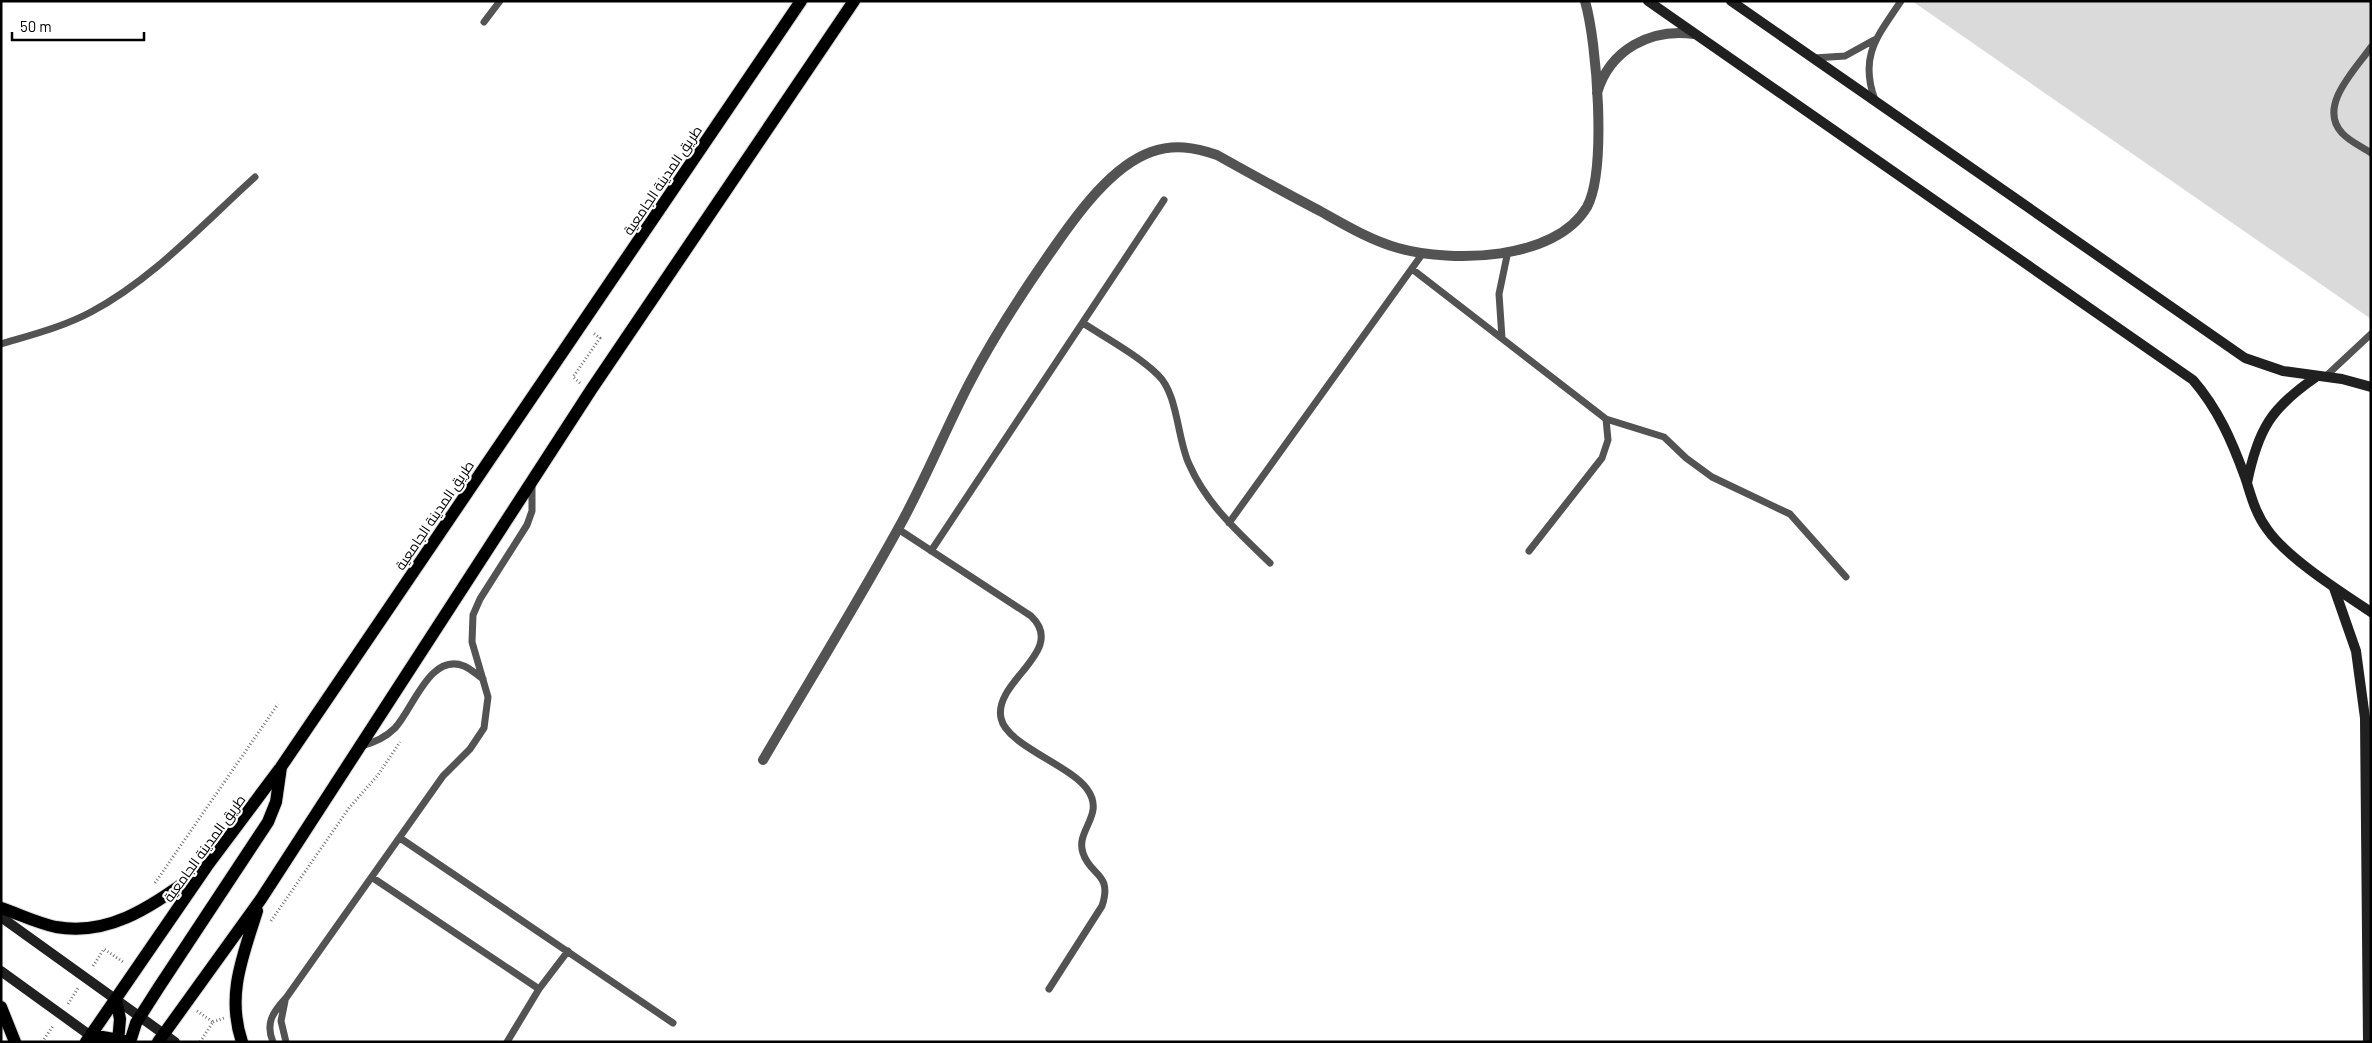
<svg xmlns="http://www.w3.org/2000/svg" width="2372" height="1043" viewBox="0 0 2372 1043" font-family="Barlow,Cairo,sans-serif">
<style>
.green{fill:#dadada}
.lines{fill:none;stroke-linecap:round;stroke-linejoin:round}
.primary-casing{stroke:#dbdbdb;stroke-width:14}
.path{stroke:#757575;stroke-width:3;stroke-dasharray:1 2.5;stroke-linecap:butt}
.lane{stroke:#535353;stroke-width:7}
.street{stroke:#535353;stroke-width:10}
.secondary{stroke:#202020;stroke-width:10}
.primary{stroke:#000;stroke-width:12}
.labels{text-anchor:middle;dominant-baseline:central;stroke-width:4.5;stroke-linejoin:round;paint-order:stroke}
.street-label{font-size:14px;fill:#000;stroke:#fff}
</style>
<rect width="100%" height="100%" fill="#fff"/>
<path class="green" d="M1912,1h459v318z"/>
<g class="lines">
<defs>
<path id="primary" d="M1,908c18,6 36,15 55,19 58,10 100,-25 145,-56
M116,999l4,20 -2,23
M1,1007l14,35
M91,1035l34,6
M86,1042l121,-176 74,-99 520,-766
M130,1042l6,-19 23,-36 109,-165 8,-20 5,-35
M158,1042l103,-143 330,-509 263,-389
M242,1042c-16,-47 1,-86 15,-131"/>
</defs>
<use href="#primary" class="primary-casing"/>
<path class="path" d="M580,383l-7,-6 27,-39 -7,-5
M155,883l123,-179
M271,921l78,-113 29,-33 22,-33
M93,966l11,-17 19,13
M68,1004l10,-16
M197,1011l16,11 -13,20
M213,1022l11,-4
M42,1042l11,-16"/>
<path class="lane" d="M484,22l16,-21
M2371,47c-15,22 -54,59 -29,86 7,8 20,14 29,20
M1814,58l31,-2 29,-16
M1875,100c-16,-44 2,-63 26,-99
M1412,269l194,150 2,21 -6,18 -73,93
M1083,323c23,15 56,33 75,52 20,19 19,63 31,89 18,41 49,68 81,99
M1502,338l-3,-44 9,-43
M1,344c30,-9 62,-17 90,-32 62,-33 112,-88 164,-135
M2325,377l46,-43
M1606,419l58,18 22,21 26,19 78,37 56,63
M1229,523l194,-270
M898,529l133,87c37,35 -38,65 -30,102 5,27 69,47 86,71 19,26 -12,41 -4,64 7,23 30,20 19,53l-53,83
M931,551l233,-351
M361,746c12,-3 24,-8 34,-18 18,-19 35,-76 69,-62 7,3 13,9 19,13
M400,838l273,185
M373,878l166,111
M285,1001l-4,20 5,21
M273,1042c-8,-19 0,-30 13,-44l157,-222 27,-27 14,-21 4,-31 -16,-55 1,-27 7,-16 47,-74 5,-14v-29
M507,1042l32,-53 29,-38"/>
<path class="street" d="M1597,93c13,-44 54,-65 97,-59
M763,760c45,-77 92,-153 135,-231 27,-48 47,-99 72,-147 25,-48 54,-92 85,-136 23,-33 57,-80 96,-94 23,-8 43,-5 66,3 34,19 68,38 103,56 25,14 50,29 78,37 54,15 157,13 189,-41 20,-37 10,-165 -2,-206"/>
<path class="secondary" d="M1648,1l545,379c25,29 39,61 52,97 6,18 10,36 22,52 20,29 74,63 104,83
M1731,1l514,357 38,13 59,8 29,8
M2247,483c11,-54 24,-75 69,-106
M2334,588l22,63 9,67 3,324
M1,917l174,125
M1,971l94,68"/>
<use href="#primary" class="primary"/>
</g>
<g class="labels">
<g class="street-label">
<text transform="translate(662 180) rotate(-56)">طريق المدينة الجامعية</text>
<text transform="translate(434 515) rotate(-56)">طريق المدينة الجامعية</text>
<text transform="translate(204 848) rotate(-54)">طريق المدينة الجامعية</text>
</g>
</g>
<rect width="2372" height="1043" fill="none" stroke="#000000" stroke-width="5"/>
<path d="M12 32v8h132v-8" fill="none" stroke="#000000" stroke-width="2.5"/>
<text x="20" y="32" font-size="15" fill="#000000" stroke="#ffffff" stroke-width="4" paint-order="stroke">50 m</text>
</svg>
